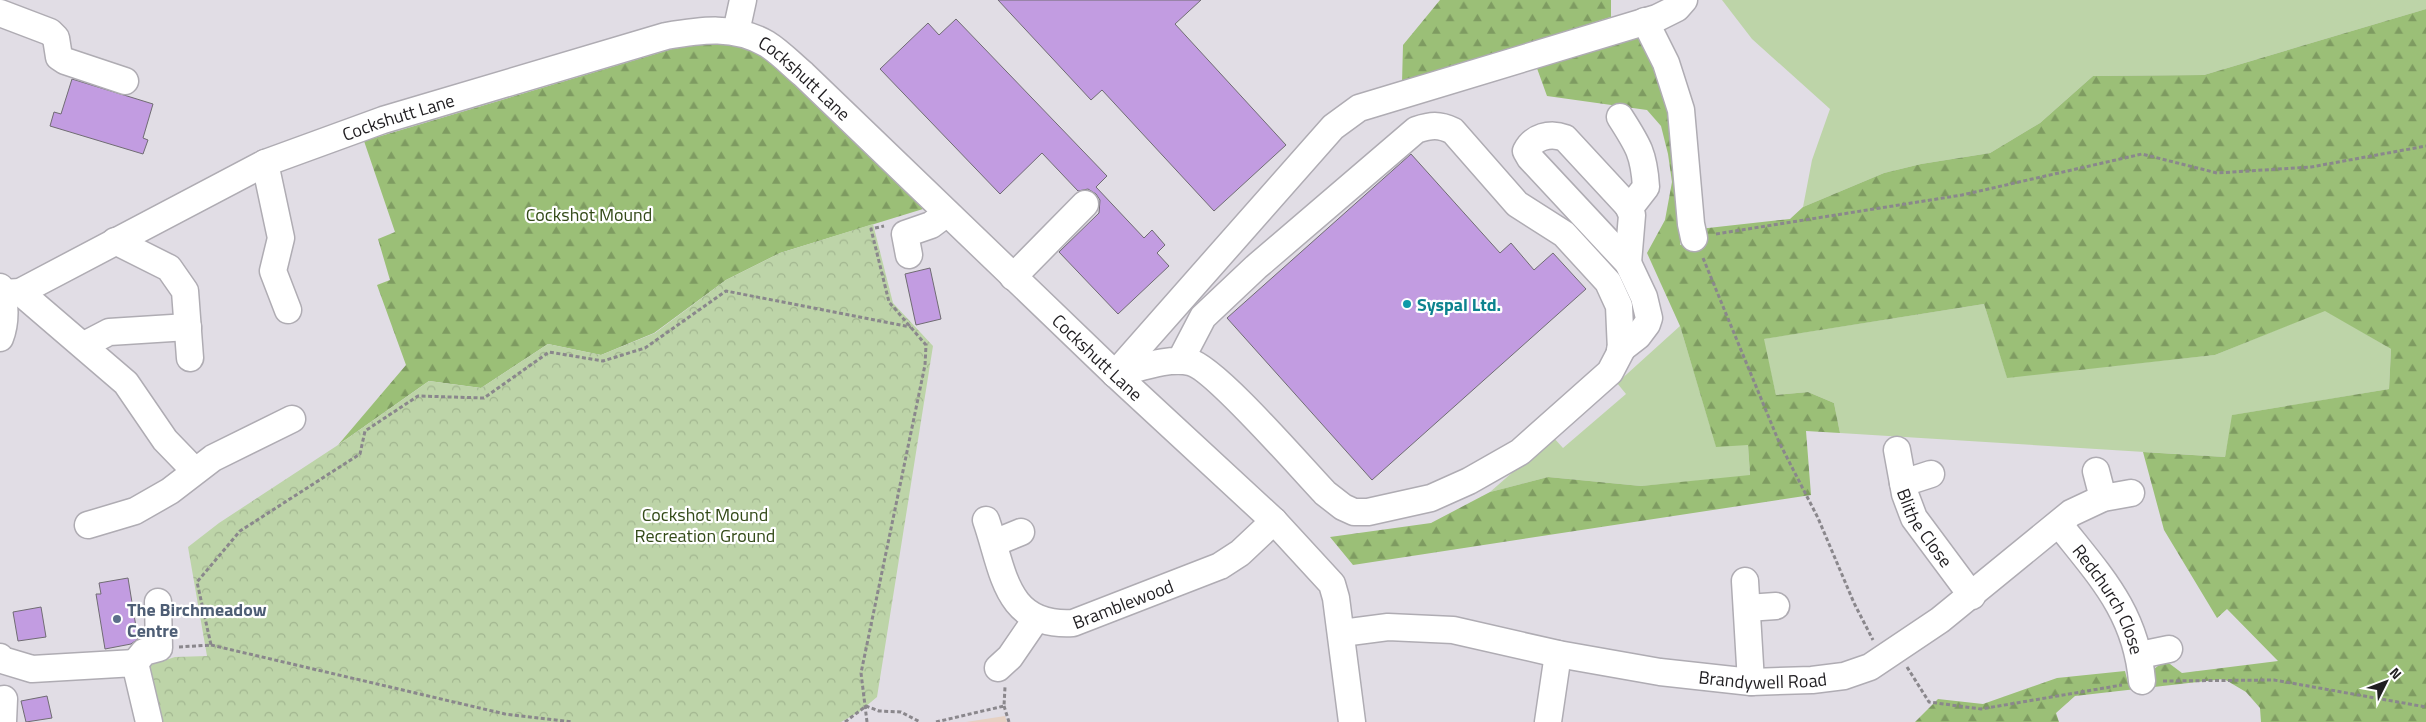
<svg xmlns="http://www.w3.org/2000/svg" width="2426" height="722" viewBox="0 0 2426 722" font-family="'Titillium Web',sans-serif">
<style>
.commercial{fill:#e6d1c3}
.grass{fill:#bdd4a8}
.forest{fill:url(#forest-firs)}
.park{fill:url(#park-crowns)}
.building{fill:#c29ce1;stroke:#706c73}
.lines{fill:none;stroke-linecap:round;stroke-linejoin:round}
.minor-casing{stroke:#afacb3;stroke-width:29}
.path{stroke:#8a878c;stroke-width:3;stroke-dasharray:4 2.5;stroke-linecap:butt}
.minor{stroke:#fff;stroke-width:26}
.culture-dot{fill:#0f9aa8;stroke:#fff;stroke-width:2}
.service-dot{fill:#5c6f8a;stroke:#fff;stroke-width:2}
.labels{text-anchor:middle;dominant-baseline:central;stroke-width:4.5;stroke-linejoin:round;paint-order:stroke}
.street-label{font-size:18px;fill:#201e21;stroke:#fff}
.park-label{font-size:18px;fill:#334a18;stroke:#fff}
.culture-label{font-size:18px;font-weight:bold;fill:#0d838f;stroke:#fff;text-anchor:start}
.service-label{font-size:18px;font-weight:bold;fill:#4e5e75;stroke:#fff;text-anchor:start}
</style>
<defs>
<pattern id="forest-firs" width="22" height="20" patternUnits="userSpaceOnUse" patternTransform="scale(1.25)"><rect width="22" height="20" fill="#9bbf77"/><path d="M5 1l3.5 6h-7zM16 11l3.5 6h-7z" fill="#7e9b61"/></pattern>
<pattern id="park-crowns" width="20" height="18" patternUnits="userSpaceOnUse" patternTransform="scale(1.25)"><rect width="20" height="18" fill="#bdd4a8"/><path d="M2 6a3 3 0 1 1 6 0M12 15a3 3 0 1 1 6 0" fill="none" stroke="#a2b690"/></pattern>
</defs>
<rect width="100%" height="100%" fill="#e1dde5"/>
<path class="commercial" d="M1005,716l2,6h-41z"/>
<path class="grass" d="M1722,0h704v9l-222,66 -111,1 -53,47 -50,30 -69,11 -37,9 -81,34 9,-47 18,-51 -78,-70z
M1984,304l23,73 208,-22 110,-45 66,39 -2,40 -156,26 -8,42 -385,-24 -6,-30 -26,-11 -32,3 -13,-56z
M1680,326l36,120 32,-2 2,32 -109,10 -93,-9 -58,15 63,-55 10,11 63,-54 -9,-11z"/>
<path class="forest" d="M1440,0h171v17l-209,66 1,-38z
M2426,9v713h-165l-1,-14 -14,-16 -22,-13 -149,17 -19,17 3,9h-144l23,-23 45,5 74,-26 68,-7 3,12 25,-3 1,-11 9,-7 7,2 12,9 96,-12 -51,-52 -10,9 -53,-88 -21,-78 82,5 7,-42 157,-26 2,-40 -66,-38 -110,44 -208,23 -23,-74 -220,35 12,56 32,-3 26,11 6,30 -34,-2 5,64 -458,70 -23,-28 101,-14 59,-31 58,-15 93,9 109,-11 -2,-30 -32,2 -36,-121 -33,-73 18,-33 7,-38 -4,-28 -7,-28 -14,-16 -100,-14 -13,-36 86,-23 23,2 32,72 9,104 -4,30 14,-7 5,-9 91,-10 13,-12 81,-34 37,-9 69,-11 50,-30 53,-47 111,-1z
M727,41l50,19 146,149 -143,44 -54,27 -72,53 -53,22 -53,-11 -67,44 -52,-7 -91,64 68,-80 -29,-80 13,-5 -12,-41 17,-7 -31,-91 308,-92z"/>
<path class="park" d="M873,224l20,79 40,43 -56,351 -18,15 -18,10h-680l-14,-56 28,-9 32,-1 -19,-109 31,-24 119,-78 91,-64 52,7 67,-44 53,11 54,-22 71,-53 54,-27z"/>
<path class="building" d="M998,0h203l-26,24 111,121 -72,66 -112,-121 -11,10z
M956,19l151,157 -11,11 48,51 8,-8 13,15 -8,8 12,13 -51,48 -59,-62 40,-39 1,-13 -4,-6 -8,-5 -10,2 -36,-38 -42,41 -120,-125 48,-46 11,12z
M72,79l81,25 -10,34 5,2 -5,14 -93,-28 4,-14 7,2z
M1411,154l89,99 11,-10 23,27 19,-17 33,36 -214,191 -145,-162z
M930,268l11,51 -25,6 -11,-51z
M128,578l10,61 -7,5 -26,5 -9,-55h5l-2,-11z
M41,607l5,30 -28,4 -5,-29z
M47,696l5,22 -26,4 -5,-21z"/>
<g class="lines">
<defs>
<g id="minor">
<path d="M0,13l50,19 6,6 3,19 6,4 60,20"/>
<path d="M1645,21l21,42 15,47 10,114 3,14"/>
<path d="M736,32l7,-32"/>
<path d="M1620,117c18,28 24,37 26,70l-14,18 -4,1 -63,-68c-15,-6 -32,-1 -39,13l4,7 98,105 16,34 5,21 -2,6 -9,12 -18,14"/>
<path d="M265,163l16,75 -8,33 15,39"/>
<path d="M1628,206l4,9 -4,48"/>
<path d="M115,241l54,27 16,23 5,67"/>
<path d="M909,255l-4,-21 26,-9 16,-12"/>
<path d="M1013,277l72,-73"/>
<path d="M0,287c6,15 6,36 0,51"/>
<path d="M20,292l106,91 39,57 30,31"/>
<path id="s1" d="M2,293l18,-1 245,-129 118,-43 283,-84c36,-6 68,-11 101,8 13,8 24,20 36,30l312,300 159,147 58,63 4,14 16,124"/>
<path d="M84,345l25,-13 79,-5"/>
<path d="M1115,374c23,-5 52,-17 75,-12 25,6 112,107 135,131l18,14 11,5h14l63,-14 38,-17 51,-29 90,-80 11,-21 -2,-45 -11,-24 -44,-48 -47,-30 -64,-73c-14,-7 -22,-6 -37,-1l-160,137 -53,50 -23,44"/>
<path d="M1115,374l218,-247 26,-19 298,-90 20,-10 7,-8"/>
<path id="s2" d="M1897,450l8,44 9,24 58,78"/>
<path d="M2096,471l7,27"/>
<path d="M1903,483l28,-9"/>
<path id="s3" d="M986,520c18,52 19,107 87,103l147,-57 20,-13 34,-32"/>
<path id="s4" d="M2059,524c41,52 77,88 83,157"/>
<path d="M88,525l47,-14 35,-20 43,-33 79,-39"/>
<path d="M994,543l27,-11"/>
<path d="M1745,581l6,101"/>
<path d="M1747,608l29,-2"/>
<path id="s5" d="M1342,633l46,-6 65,3 105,24 102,18 91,10 61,-2 32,-4 26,-9 70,-47 131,-107 32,-15 28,-5"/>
<path d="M2140,655l29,-6"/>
<path d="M0,657l2,3 30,9 103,-6 14,59"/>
<path d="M135,663l9,-11 15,-4 -1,-46"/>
<path d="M998,668l12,-11 26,-38"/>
<path d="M3,722l1,-23"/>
<path d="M1548,722l10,-68"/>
</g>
</defs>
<use href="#minor" class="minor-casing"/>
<path class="path" d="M1716,234l246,-39 180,-41 75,19 94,-6 115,-21
M1703,258l76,184 39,76 36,85 19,37
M211,645l294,69 67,8
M179,647l32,-2 -14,-63 43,-51 120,-77 5,-23 53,-35 66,2 65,-46 54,9 42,-13 81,-57 185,36
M1907,667l22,35 52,7 141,-24
M2163,681l111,-1 152,27
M1004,706l5,16
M845,722l21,-16 13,5 22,1 19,10
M867,722l-6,-49 64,-308 1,-20 -37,-43 -18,-73 13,-3
M936,722l68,-16 1,-19"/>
<use href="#minor" class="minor"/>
</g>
<circle class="culture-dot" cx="1407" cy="304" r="5"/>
<circle class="service-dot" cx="117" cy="619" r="5"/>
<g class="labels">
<g class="street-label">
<text stroke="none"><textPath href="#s1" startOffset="870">Cockshutt Lane</textPath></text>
<text stroke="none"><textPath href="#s1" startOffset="436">Cockshutt Lane</textPath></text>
<text stroke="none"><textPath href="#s1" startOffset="1275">Cockshutt Lane</textPath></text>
<text stroke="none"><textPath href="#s2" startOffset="84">Blithe Close</textPath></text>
<text stroke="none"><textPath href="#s4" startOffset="91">Redchurch Close</textPath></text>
<text stroke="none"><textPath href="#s3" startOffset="204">Bramblewood</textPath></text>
<text stroke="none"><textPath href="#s5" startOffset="426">Brandywell Road</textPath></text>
</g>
<g class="park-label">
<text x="589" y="214">Cockshot Mound</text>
<text x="705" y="514">Cockshot Mound<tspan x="705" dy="21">Recreation Ground</tspan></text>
</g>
<g class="culture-label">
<text x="1417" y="304">Syspal Ltd.</text>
</g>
<g class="service-label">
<text x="127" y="609">The Birchmeadow<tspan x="127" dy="21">Centre</tspan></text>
</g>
</g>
<g transform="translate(2386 682) rotate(48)" stroke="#ffffff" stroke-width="4" paint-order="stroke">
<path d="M0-4L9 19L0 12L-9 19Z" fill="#201e21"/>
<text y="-8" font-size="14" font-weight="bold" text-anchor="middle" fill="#201e21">N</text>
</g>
</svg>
